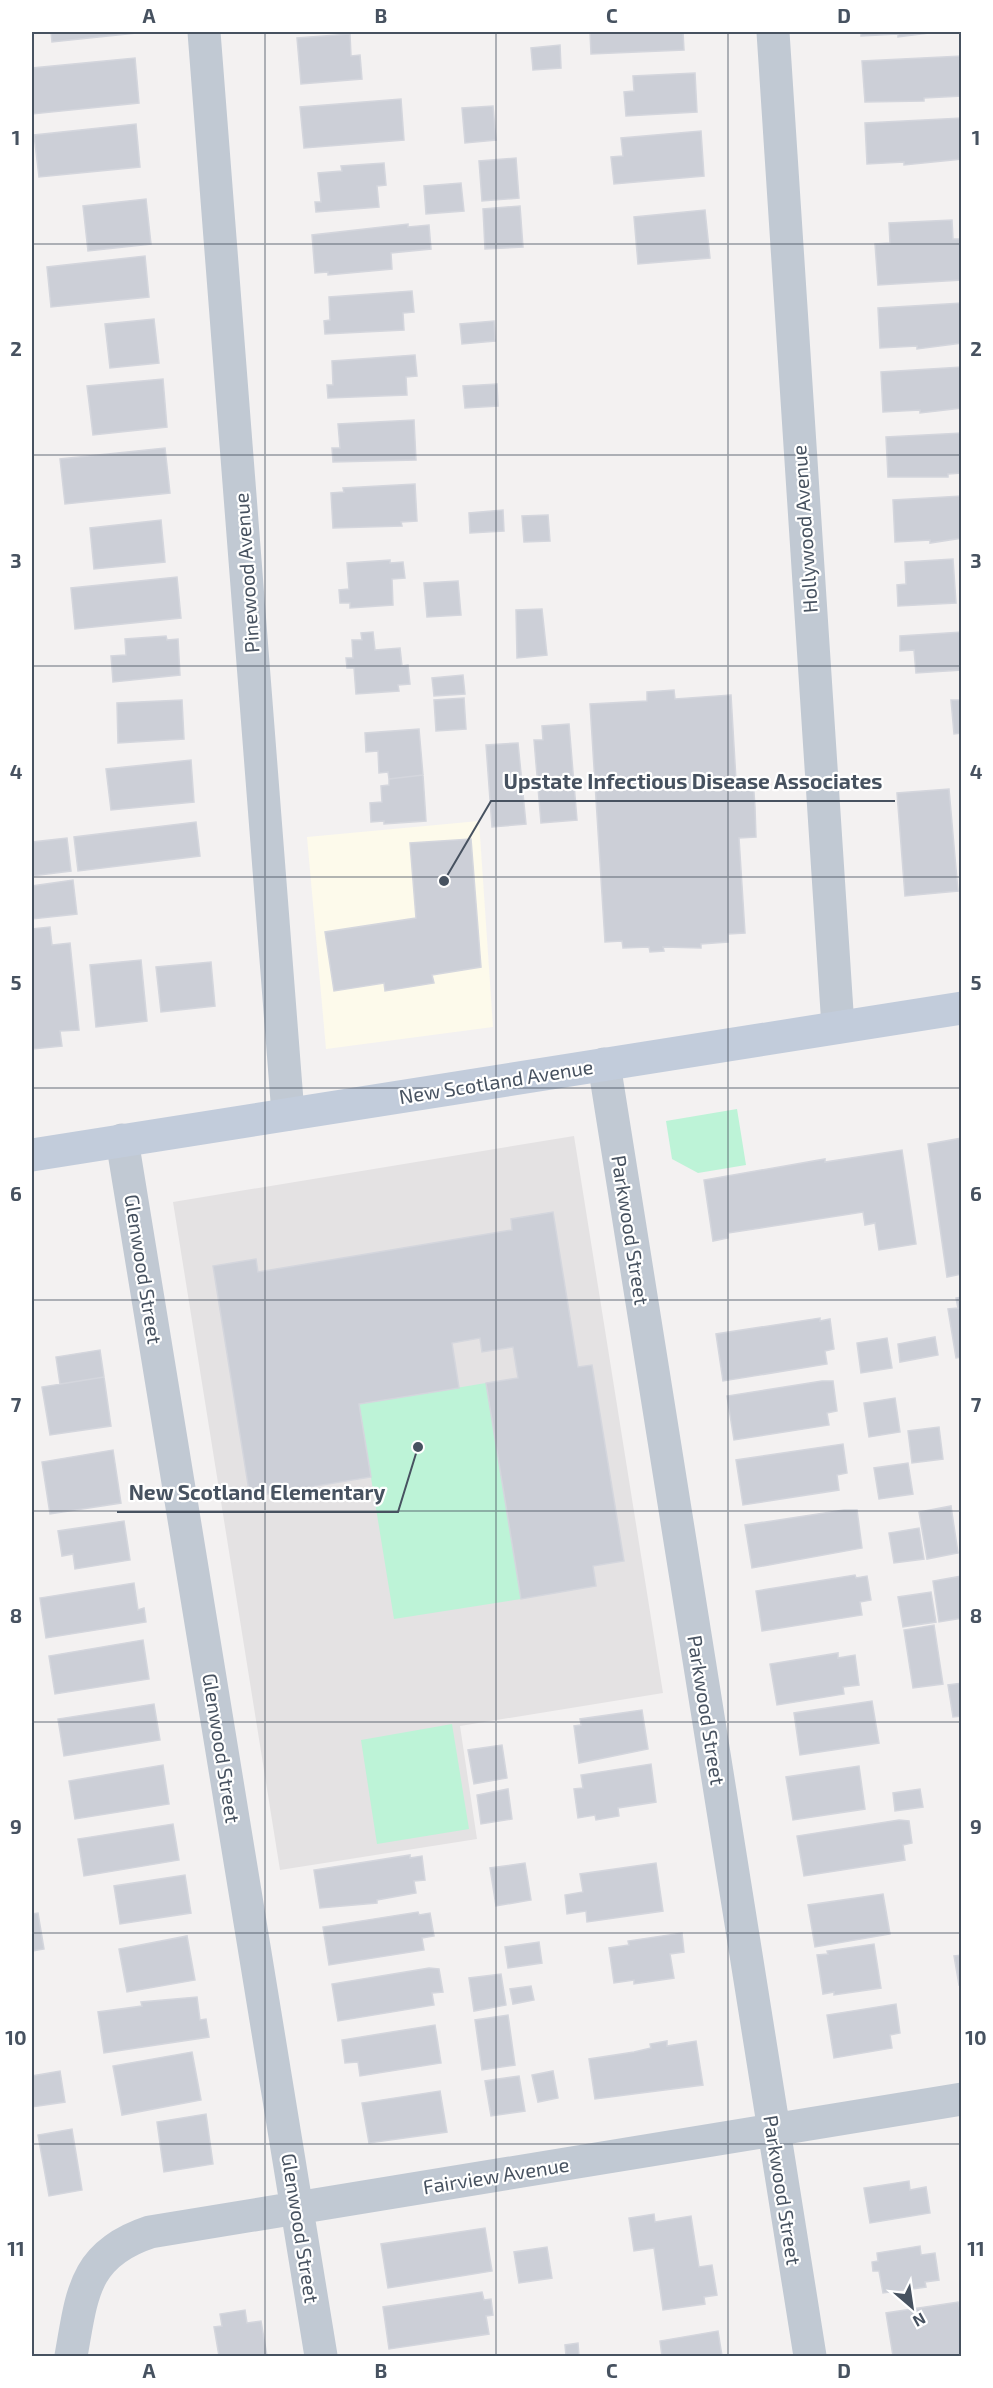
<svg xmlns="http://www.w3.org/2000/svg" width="993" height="2388" viewBox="0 0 993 2388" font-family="'Exo 2',sans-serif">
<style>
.commercial{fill:#fdfaeb}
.education{fill:#e4e2e3}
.green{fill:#bdf3d7}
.building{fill:#cccfd7;stroke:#d4d6dd;stroke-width:1.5}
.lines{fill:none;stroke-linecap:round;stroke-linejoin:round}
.street{stroke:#c1c9d3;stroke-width:33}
.secondary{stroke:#c2ccdb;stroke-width:33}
.grid{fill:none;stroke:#475260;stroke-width:1.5;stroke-opacity:0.55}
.labels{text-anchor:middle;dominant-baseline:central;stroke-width:4.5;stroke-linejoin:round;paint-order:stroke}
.street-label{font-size:20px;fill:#475260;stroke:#fff}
.leader{fill:none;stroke:#475260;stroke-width:2}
.callout-dot{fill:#475260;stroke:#fff;stroke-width:2}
.callout-label{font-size:21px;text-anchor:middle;font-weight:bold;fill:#475260;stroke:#fff;stroke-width:4.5;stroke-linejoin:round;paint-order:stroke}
.neatline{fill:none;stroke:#475260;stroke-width:2}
.grid-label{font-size:20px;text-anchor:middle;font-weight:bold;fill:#475260}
</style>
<rect width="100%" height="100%" fill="#f3f1f1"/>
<path class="commercial" d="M479,821l14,206 -167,22 -19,-212z"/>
<path class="education" d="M574,1136l89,557 -203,33 17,113 -197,31 -107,-668z"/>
<path class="green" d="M737,1109l9,56 -48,8 -26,-14 -6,-38z
M486,1383l35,216 -127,20 -35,-215z
M452,1724l17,105 -92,15 -16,-104z"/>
<path class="building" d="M51,32h85v1l-84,9z
M590,32h93l1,18 -93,4z
M861,32h76l-39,5v-3l-37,2z
M350,34l1,22 9,-1 2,24 -61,5 -4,-46z
M560,45l1,23 -28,2 -2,-22z
M962,56v40l-38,2v3l-59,1 -3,-41z
M135,58l4,45 -107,11v-46z
M695,73l2,39 -71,4 -2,-24 10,-1 -1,-15z
M401,99l3,41 -100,8 -4,-41z
M493,106l3,34 -31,3 -3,-35z
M962,118v41l-58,6v-3l-37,2 -2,-41z
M136,124l4,43 -101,10 -5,-42z
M701,131l3,45 -90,8 -3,-27 12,-1 -2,-18z
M516,158l3,40 -37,3 -3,-40z
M384,163l2,22 -9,1 2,21 -63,5 -1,-10h6l-3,-29 24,-2 -1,-5z
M461,183l3,28 -38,3 -2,-28z
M146,199l5,45 -63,7 -5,-45z
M520,206l3,41 -38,2 -2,-40z
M705,210l5,48 -72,6 -4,-47z
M952,220l1,19h9v41l-84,5 -3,-41 15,-1 -1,-20z
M408,224v3l21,-2 2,24 -40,4 1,16 -64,6v-3l-13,1 -3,-38z
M145,256l4,41 -98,10 -4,-40z
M412,291l2,21 -11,1 1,17 -79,4 -1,-13 6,-1 -1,-23z
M962,303v40l-45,6v-3l-37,2 -2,-40z
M154,319l5,44 -49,5 -5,-44z
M494,321l1,20 -33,3 -2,-20z
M415,355l2,21 -11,1 1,18 -79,3 -1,-13h6l-1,-24z
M962,367v41l-42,5v-3l-37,2 -2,-40z
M163,379l4,48 -74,8 -6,-49z
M497,384l1,22 -33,2 -2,-22z
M414,420l2,40 -83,2 -1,-14h8l-2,-24z
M962,433v40l-14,1v3h-60l-2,-40z
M165,448l5,45 -105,11 -5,-45z
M415,484l2,37 -16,1 1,4 -69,2 -2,-35 13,-1 -1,-4z
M962,496v42l-32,5v-3l-35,2 -2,-42z
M503,510l1,21 -34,2 -1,-20z
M548,515l2,26 -26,1 -2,-26z
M161,520l4,42 -71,7 -4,-41z
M953,559l3,44 -58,3 -1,-21 9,-1 -1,-22z
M390,560v3l13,-1 2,16 -13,1 1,26 -43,3v-5h-10l-1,-13 10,-1 -2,-26z
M177,577l4,41 -106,11 -4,-41z
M458,581l3,34 -34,2 -3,-34z
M542,609l5,46 -30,3 -1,-48z
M373,632l2,18 25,-2 2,18 6,-1 2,19 -12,1 1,6 -43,3 -2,-26h-7l-1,-10h7l-1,-18h10l-1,-7z
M962,632v38l-46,3 -2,-23 -14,1v-15z
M166,636l1,4 11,-1 2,36 -67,7 -2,-26 15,-1 -1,-16z
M463,675l2,19 -31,2 -2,-18z
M674,690l1,9 56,-4 5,85 17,-2 2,29 1,30 -17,1 6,95 -17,1v8l-27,2v4l-38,-1 1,4 -14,1 -1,-5 -26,1 -1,-7 -17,1 -15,-238 57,-3v-9z
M464,698l2,31 -30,2 -2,-31z
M182,700l2,39 -66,4 -1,-40z
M951,700h11v33l-8,1z
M569,724l8,96 -36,3 -7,-83h9l-1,-14z
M419,729l4,46 -34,4 -1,-7 -9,1 -1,-22 -12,1 -1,-19z
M518,743l8,81 -34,3 -6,-82z
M191,760l3,42 -83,8 -5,-41z
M423,775l3,46 -42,3v-3l-13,1 -1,-19 12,-1 -1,-16 8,-1v-6z
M949,789l9,102 -53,5 -8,-103z
M196,822l4,34 -122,15 -4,-34z
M67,838l4,33 -39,5v-34z
M471,839l10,128 -49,8 2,8 -49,8 -1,-8 -50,8 -9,-59 91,-14 -6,-75z
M73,880l4,34 -45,5v-33z
M50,927l2,18 18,-2 9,87 -19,1 2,15 -29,3 -1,-120z
M141,960l6,61 -51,6 -6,-62z
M211,962l4,44 -54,6 -5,-45z
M962,1138v136l-15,3 -19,-133z
M902,1150l14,94 -37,6 -4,-27 -10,2 -2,-13 -135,21v5l-15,3 -9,-61 121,-21v3z
M553,1212l25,155 14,-2 32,196 -31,5 3,20 -75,13 -35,-216 32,-5 -5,-31 -31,5 -2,-14 -28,5 7,45 -100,16 12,73 -121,20 -37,-231 43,-7 2,13 254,-42 -1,-11z
M962,1297v60l-6,1 -8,-49 10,-1 -2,-10z
M820,1318v3l10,-2 4,30 -9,2 2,13 -104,17 -7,-47z
M935,1337l3,18 -38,7 -2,-18z
M887,1338l5,30 -31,5 -4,-30z
M100,1350l4,27 -44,7 -4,-27z
M104,1377l7,49 -61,9 -8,-48z
M822,1381h11l4,30 -10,2 2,12 -95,15 -7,-44z
M895,1398l5,34 -31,5 -5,-34z
M939,1427l4,32 -31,4 -4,-32z
M843,1444l4,29 -10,2 2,15 -96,15 -7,-45z
M113,1450l8,53 -71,11 -8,-52z
M908,1463l5,31 -34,5 -5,-31z
M951,1506l7,47 -31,6 -8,-47z
M844,1510h13l5,38 -110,20 -7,-43z
M124,1521l6,39 -55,9 -2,-15 -11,2 -4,-25z
M919,1528l5,31 -30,4 -5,-30z
M855,1575l1,3 11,-2 4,24 -11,2 2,13 -100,16 -6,-40z
M962,1576v42l-23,4 -6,-41z
M134,1583l4,27 6,-2 2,14 -100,16 -6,-40z
M931,1592l5,30 -33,5 -5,-30z
M934,1625l9,59 -30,4 -9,-58z
M143,1640l6,39 -94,15 -6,-38z
M838,1653v5l17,-3 4,30 -16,2 1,7 -67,11 -7,-41z
M962,1683v33l-9,1 -5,-32z
M872,1701l7,42 -79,12 -6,-42z
M154,1704l6,36 -96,16 -6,-37z
M642,1710l6,39 -69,14 -5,-37 7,-1 -1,-6z
M502,1745l5,33 -33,6 -6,-34z
M651,1764l5,38 -38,6 1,8 -23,4 -1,-5 -17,3 -4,-29 9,-1 -2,-13z
M163,1765l6,39 -94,15 -6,-38z
M859,1766l6,43 -72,11 -7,-43z
M508,1789l4,30 -31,5 -4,-29z
M920,1789l3,18 -28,4 -2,-18z
M899,1820l10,1 3,22 -9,2 2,15 -101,16 -7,-40z
M173,1824l6,36 -95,16 -6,-37z
M410,1855v3l12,-2 3,24 -11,1 2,12 -39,7v3l-57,5 -6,-38z
M525,1863l6,37 -35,6 -6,-38z
M656,1863l7,48 -76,11 -1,-11 -19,3 -2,-19 18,-3 -3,-18z
M185,1875l6,38 -71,11 -6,-38z
M883,1894l7,40 -75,13 -7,-42z
M418,1912l1,3 11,-2 4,23 -12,2 2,12 -95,15 -6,-38z
M38,1913l6,36 -12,2v-37z
M682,1933l2,19 -14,2 4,24 -40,6v-4l-20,3 -5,-35 20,-3 -1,-4z
M187,1936l8,44 -68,12 -8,-43z
M539,1942l3,21 -34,5 -3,-21z
M874,1944l7,44 -47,7v-3l-11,2 -6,-39 11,-1 -1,-3z
M962,1955v29l-3,1 -5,-29z
M429,1968l10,1 4,23 -11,1 2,12 -96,16 -6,-37z
M501,1974l5,31 -32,6 -5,-33z
M531,1986l3,14 -21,4 -3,-15z
M197,1997l3,23 6,-1 3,18 -105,16 -6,-41 44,-6 -1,-4z
M896,2004l4,29 -10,2 2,13 -58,10 -7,-43z
M508,2015l7,50 -33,5 -7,-50z
M435,2025l6,38 -81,13 -2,-14 -13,1 -3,-23z
M667,2041v5l29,-5 7,44 -108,14 -6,-40 45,-7 17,-4 -1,-4z
M192,2052l9,48 -79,15 -9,-49z
M60,2071l5,31 -33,5v-31z
M553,2071l5,27 -20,4 -6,-27z
M519,2076l6,35 -34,5 -6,-35z
M440,2091l7,41 -78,11 -7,-40z
M206,2114l7,50 -49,8 -7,-50z
M72,2129l10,61 -33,6 -11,-61z
M909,2181l1,9 16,-3 4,26 -60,10 -6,-35z
M654,2214l1,8 36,-6 8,51 13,-2 5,30 -13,2 1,7 -42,6 -9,-62 -20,3 -5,-33z
M485,2228l7,43 -104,17 -7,-44z
M920,2246l1,9 14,-2 4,27 -14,2 1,5 -43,6 -4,-22h-6l-1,-9 6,-1 -1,-8z
M547,2247l5,31 -33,5 -5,-31z
M482,2292l2,8 7,-1 2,16 -7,1 3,18 -100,15 -6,-42z
M958,2302l4,15v39h-69l-7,-43z
M245,2310l2,13 14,-2 6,35h-48l-5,-29 8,-1 -2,-12z
M718,2331l4,25h-60l-2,-15z
M578,2343l1,13h-13l-1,-11z"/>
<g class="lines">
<path class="street" d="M204,32l84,1082
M773,32l65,995
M604,1064l206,1292
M122,1140l199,1216
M71,2356c11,-61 12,-102 79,-124l812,-133"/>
<path class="secondary" d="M32,1155l930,-147"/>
</g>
<path class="grid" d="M265,32v2324M496,32v2324M728,32v2324M32,244h930M32,455h930M32,666h930M32,877h930M32,1088h930M32,1300h930M32,1511h930M32,1722h930M32,1933h930M32,2144h930"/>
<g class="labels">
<g class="street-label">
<text transform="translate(804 529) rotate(-94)">Hollywood Avenue</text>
<text transform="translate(246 573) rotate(-94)">Pinewood Avenue</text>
<text transform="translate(496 1081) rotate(-9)">New Scotland Avenue</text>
<text transform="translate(631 1230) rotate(81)">Parkwood Street</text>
<text transform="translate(144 1269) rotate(81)">Glenwood Street</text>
<text transform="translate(707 1710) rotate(81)">Parkwood Street</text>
<text transform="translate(222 1748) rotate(81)">Glenwood Street</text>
<text transform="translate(496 2175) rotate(-9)">Fairview Avenue</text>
<text transform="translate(783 2190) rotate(81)">Parkwood Street</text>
<text transform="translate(301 2228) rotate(81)">Glenwood Street</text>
</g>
</g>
<path class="leader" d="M444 881L491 801H895M418 1447L398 1512H117"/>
<g class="callout-dot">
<circle cx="444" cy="881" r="6"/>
<circle cx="418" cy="1447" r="6"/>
</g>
<g class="callout-label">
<text x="693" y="789">Upstate Infectious Disease Associates</text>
<text x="257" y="1500">New Scotland Elementary</text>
</g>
<rect width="993" height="2388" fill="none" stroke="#ffffff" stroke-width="66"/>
<g transform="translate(912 2307) rotate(151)" stroke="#ffffff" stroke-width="4.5" paint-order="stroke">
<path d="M0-4.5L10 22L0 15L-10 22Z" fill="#475260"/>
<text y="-9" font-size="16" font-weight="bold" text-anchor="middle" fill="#475260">N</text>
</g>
<rect x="33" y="33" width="927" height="2322" class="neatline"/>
<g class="grid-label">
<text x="149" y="23">A</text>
<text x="381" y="23">B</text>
<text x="612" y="23">C</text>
<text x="844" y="23">D</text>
<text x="16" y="145">1</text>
<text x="976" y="145">1</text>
<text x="16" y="356">2</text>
<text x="976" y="356">2</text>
<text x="16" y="568">3</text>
<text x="976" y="568">3</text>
<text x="16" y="779">4</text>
<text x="976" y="779">4</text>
<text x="16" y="990">5</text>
<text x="976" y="990">5</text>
<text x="16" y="1201">6</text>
<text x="976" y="1201">6</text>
<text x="16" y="1412">7</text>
<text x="976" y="1412">7</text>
<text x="16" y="1623">8</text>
<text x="976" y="1623">8</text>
<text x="16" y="1834">9</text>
<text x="976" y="1834">9</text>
<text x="16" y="2045">10</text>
<text x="976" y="2045">10</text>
<text x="16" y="2256">11</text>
<text x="976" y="2256">11</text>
<text x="149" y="2378">A</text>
<text x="381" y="2378">B</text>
<text x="612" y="2378">C</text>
<text x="844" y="2378">D</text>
</g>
</svg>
